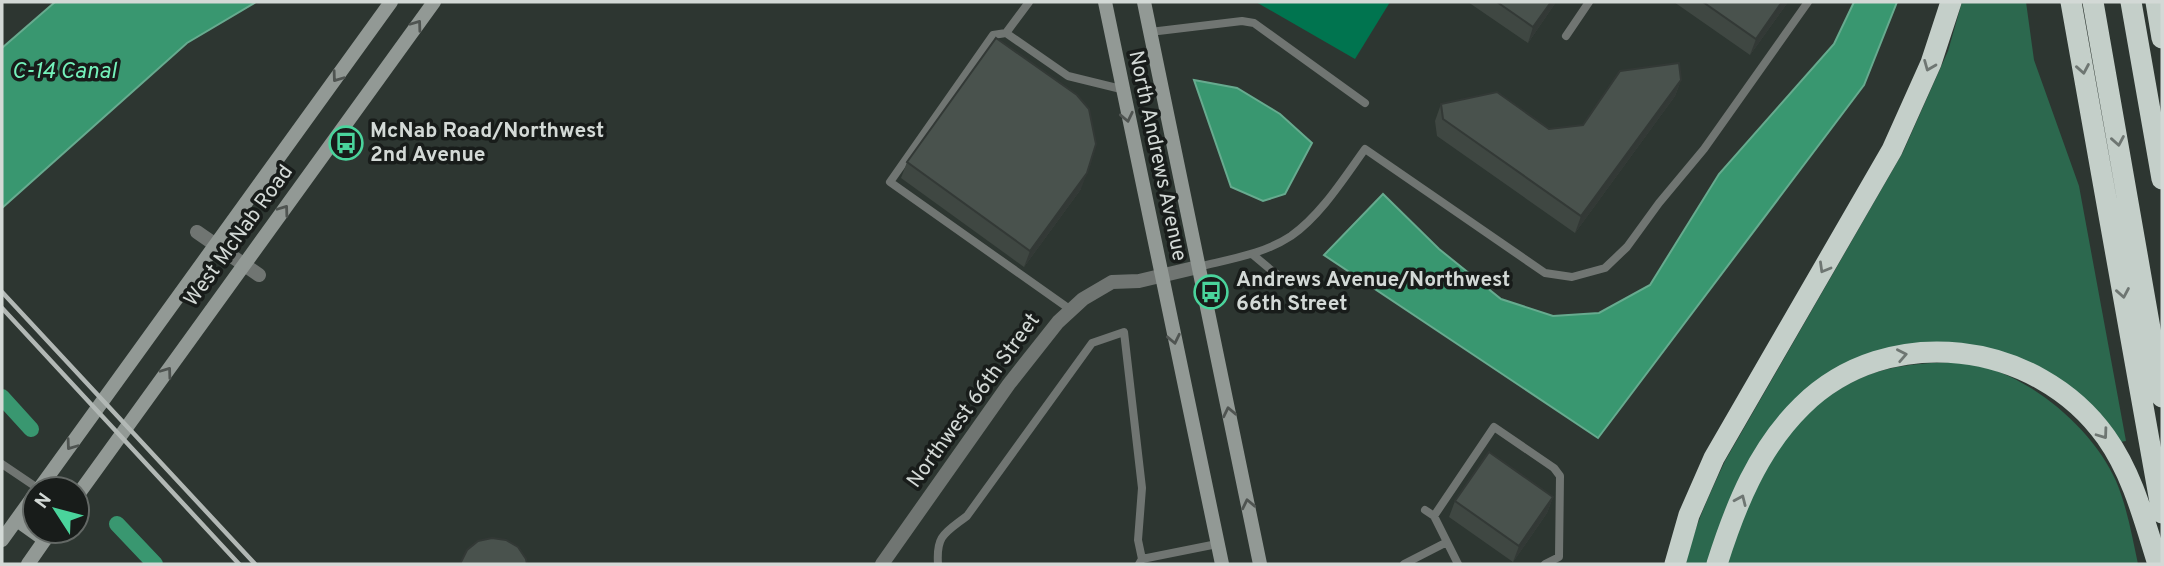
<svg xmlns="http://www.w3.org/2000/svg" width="2164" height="566" viewBox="0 0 2164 566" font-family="Overpass,sans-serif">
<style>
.green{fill:#2c684e}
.forest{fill:#00744f}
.water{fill:#399770;stroke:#67ab8f;stroke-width:2}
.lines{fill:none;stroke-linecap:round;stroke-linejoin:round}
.canal{stroke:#399770;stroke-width:16}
.lane{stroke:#707572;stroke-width:8}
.street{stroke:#707572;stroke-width:14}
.secondary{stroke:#929995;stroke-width:14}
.highway{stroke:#c4cfc9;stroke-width:21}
.rail{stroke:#b2b8b5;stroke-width:4.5}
.wall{fill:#3f4742}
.shaded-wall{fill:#333936}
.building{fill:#49524d;stroke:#333936;stroke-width:2}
.oneway{stroke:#4f5451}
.oneway2{stroke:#6e7672}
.labels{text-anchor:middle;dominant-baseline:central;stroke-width:7;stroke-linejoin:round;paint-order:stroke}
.poi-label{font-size:21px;font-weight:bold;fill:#d3d9d6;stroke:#181c1a;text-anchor:start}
.street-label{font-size:21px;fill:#d3d9d6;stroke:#181c1a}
.water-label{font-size:23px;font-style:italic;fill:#74f1ba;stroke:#181c1a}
</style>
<rect width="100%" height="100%" fill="#2d3631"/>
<path class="green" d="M1962,2h64l8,58 45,126 47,255 -6,1 -21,-27 -25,-25 -31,-21 -34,-15 -50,-11 -159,53 -90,168h-24c7,-36 24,-70 39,-103l178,-309 45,-101z
M1952,362c11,2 22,2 32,5 52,14 110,64 132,114 11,26 16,55 22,83h-410l2,-13c11,-24 19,-50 31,-74 26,-51 71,-95 127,-108 21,-5 43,-6 64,-7z"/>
<path class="forest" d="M1256,2h134l-35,57z"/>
<path class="water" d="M55,2h201l-69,41 -185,165v-160z
M1854,2h43l-33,83 -266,353 -274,-183 59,-61 56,55 62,50 52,17 46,-3 51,-28 69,-111 115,-130z
M1194,80l43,8 43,26 32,29 -27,51 -22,7 -32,-14z"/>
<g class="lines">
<path class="canal" d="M2,397l29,32
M117,524l38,40"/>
<path class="lane" d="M1029,2l-23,31 62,43 53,13
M1150,32l92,-11 12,2 111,80
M1006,33l-13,2 -103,147 181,128
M1566,36l23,-34
M1252,254l19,16 19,13
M1198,267c32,-8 66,-13 93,-31 30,-21 53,-58 74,-87l180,124 27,4 33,-9 22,-21 32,-44 45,-54 104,-147
M2,464l37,25
M1425,510l9,6
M938,564c-2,-29 7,-31 29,-48l125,-173 32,-11 18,156 -4,52 4,19
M1139,564l3,-5 75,-15
M1404,564l43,-22
M1458,564l-24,-48 60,-89 60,41 6,8 -1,81 -14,7"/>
<path class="street" d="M197,232l62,43
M882,564l127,-180 49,-62 25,-23 29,-17 27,-1 59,-14"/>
<path class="secondary" d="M1105,2l117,562
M1144,2l116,562
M39,489l352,-487
M77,496l357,-494
M17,520l28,20
M2,540l33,-46
M28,564l23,-33"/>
<path class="highway" d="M2071,2l91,511
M2093,2l69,395
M2131,2l31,177
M2156,2l6,36
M1675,564l14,-49 25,-57 178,-308 39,-87 20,-61
M1717,564c18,-57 41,-115 85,-158 86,-85 235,-66 304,31 27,38 38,83 52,127"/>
<path class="rail" d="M2,292l253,272
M2,308l237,256"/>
</g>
<path class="wall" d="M1468,2h88l-28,41z
M1674,2h114l-38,53z
M1681,80l-6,16 -100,137 -138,-97 -2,-15 6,-17 108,25 34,-4z
M907,162l174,27 -57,78 -123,-89z
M1553,497l-6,16 -34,49 -64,-45 6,-16z"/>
<path class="shaded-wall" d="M1551,2h5l-28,41 5,-16z
M1782,2h6l-38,53 6,-16z
M1681,80l-6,16 -100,137 6,-17z
M1087,173l-6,16 -57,78 6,-16z
M1553,497l-6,16 -34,49 6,-16z"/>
<path class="building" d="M1497,2h54l-18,25z
M1703,2h79l-26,37z
M996,38l81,57 12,14 7,35 -9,29 -57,78 -123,-89z
M1679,63l2,17 -100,136 -138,-97 -2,-15 56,-12 52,37 34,-4 37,-54z
M1489,452l64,45 -34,49 -64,-45z
M492,538l14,2 12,7 8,12 1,5h-67l7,-14 11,-9z"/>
<defs><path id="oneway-chevron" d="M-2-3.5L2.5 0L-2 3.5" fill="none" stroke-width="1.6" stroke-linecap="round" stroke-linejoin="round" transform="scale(1.75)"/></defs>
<g class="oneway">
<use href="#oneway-chevron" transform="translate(417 25) rotate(-54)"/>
<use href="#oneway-chevron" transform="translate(337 77) rotate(126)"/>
<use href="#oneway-chevron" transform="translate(1127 117) rotate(78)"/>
<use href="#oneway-chevron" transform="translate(284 210) rotate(-54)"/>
<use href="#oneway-chevron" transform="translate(1174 339) rotate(78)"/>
<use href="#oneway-chevron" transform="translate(167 372) rotate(-54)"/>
<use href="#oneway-chevron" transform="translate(1229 412) rotate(-102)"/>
<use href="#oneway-chevron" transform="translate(71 445) rotate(126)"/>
<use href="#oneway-chevron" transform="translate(1248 504) rotate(-102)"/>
</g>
<g class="oneway2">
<use href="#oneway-chevron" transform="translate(1929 66) rotate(112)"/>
<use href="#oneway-chevron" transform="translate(2083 69) rotate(80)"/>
<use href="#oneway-chevron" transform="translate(2118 141) rotate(80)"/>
<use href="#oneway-chevron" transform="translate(1824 268) rotate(120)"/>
<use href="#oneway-chevron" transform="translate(2123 293) rotate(80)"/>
<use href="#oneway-chevron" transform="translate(1902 355) rotate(-11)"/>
<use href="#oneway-chevron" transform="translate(2103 434) rotate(54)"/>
<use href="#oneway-chevron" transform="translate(1741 500) rotate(-66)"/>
</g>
<defs>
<symbol id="bus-ring" viewBox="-11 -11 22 22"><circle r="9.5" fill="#181c1a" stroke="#4ad49c" stroke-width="1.5"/><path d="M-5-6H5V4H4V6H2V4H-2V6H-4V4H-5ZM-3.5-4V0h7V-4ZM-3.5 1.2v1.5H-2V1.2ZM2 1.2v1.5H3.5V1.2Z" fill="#4ad49c"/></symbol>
</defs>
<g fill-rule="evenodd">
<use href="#bus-ring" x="327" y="124" width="38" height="38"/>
<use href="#bus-ring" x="1192" y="273" width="38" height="38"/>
</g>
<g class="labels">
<g class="poi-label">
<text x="370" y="131">McNab Road/Northwest<tspan x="370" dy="24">2nd Avenue</tspan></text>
<text x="1236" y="280">Andrews Avenue/Northwest<tspan x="1236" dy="24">66th Street</tspan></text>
</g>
<g class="street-label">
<text transform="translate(1157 156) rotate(78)">North Andrews Avenue</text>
<text transform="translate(239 236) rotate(-54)">West McNab Road</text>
<text transform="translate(974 401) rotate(-54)">Northwest 66th Street</text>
</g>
<g class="water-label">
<text x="64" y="72">C-14 Canal</text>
</g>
</g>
<rect width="2164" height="566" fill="none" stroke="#d3d9d6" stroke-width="7"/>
<g transform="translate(56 510) rotate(306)"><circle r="33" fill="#181c1a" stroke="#636865" stroke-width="2"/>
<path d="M0-5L12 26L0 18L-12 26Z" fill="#4ad49c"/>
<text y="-10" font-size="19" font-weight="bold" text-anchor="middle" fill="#d3d9d6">N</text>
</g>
</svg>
